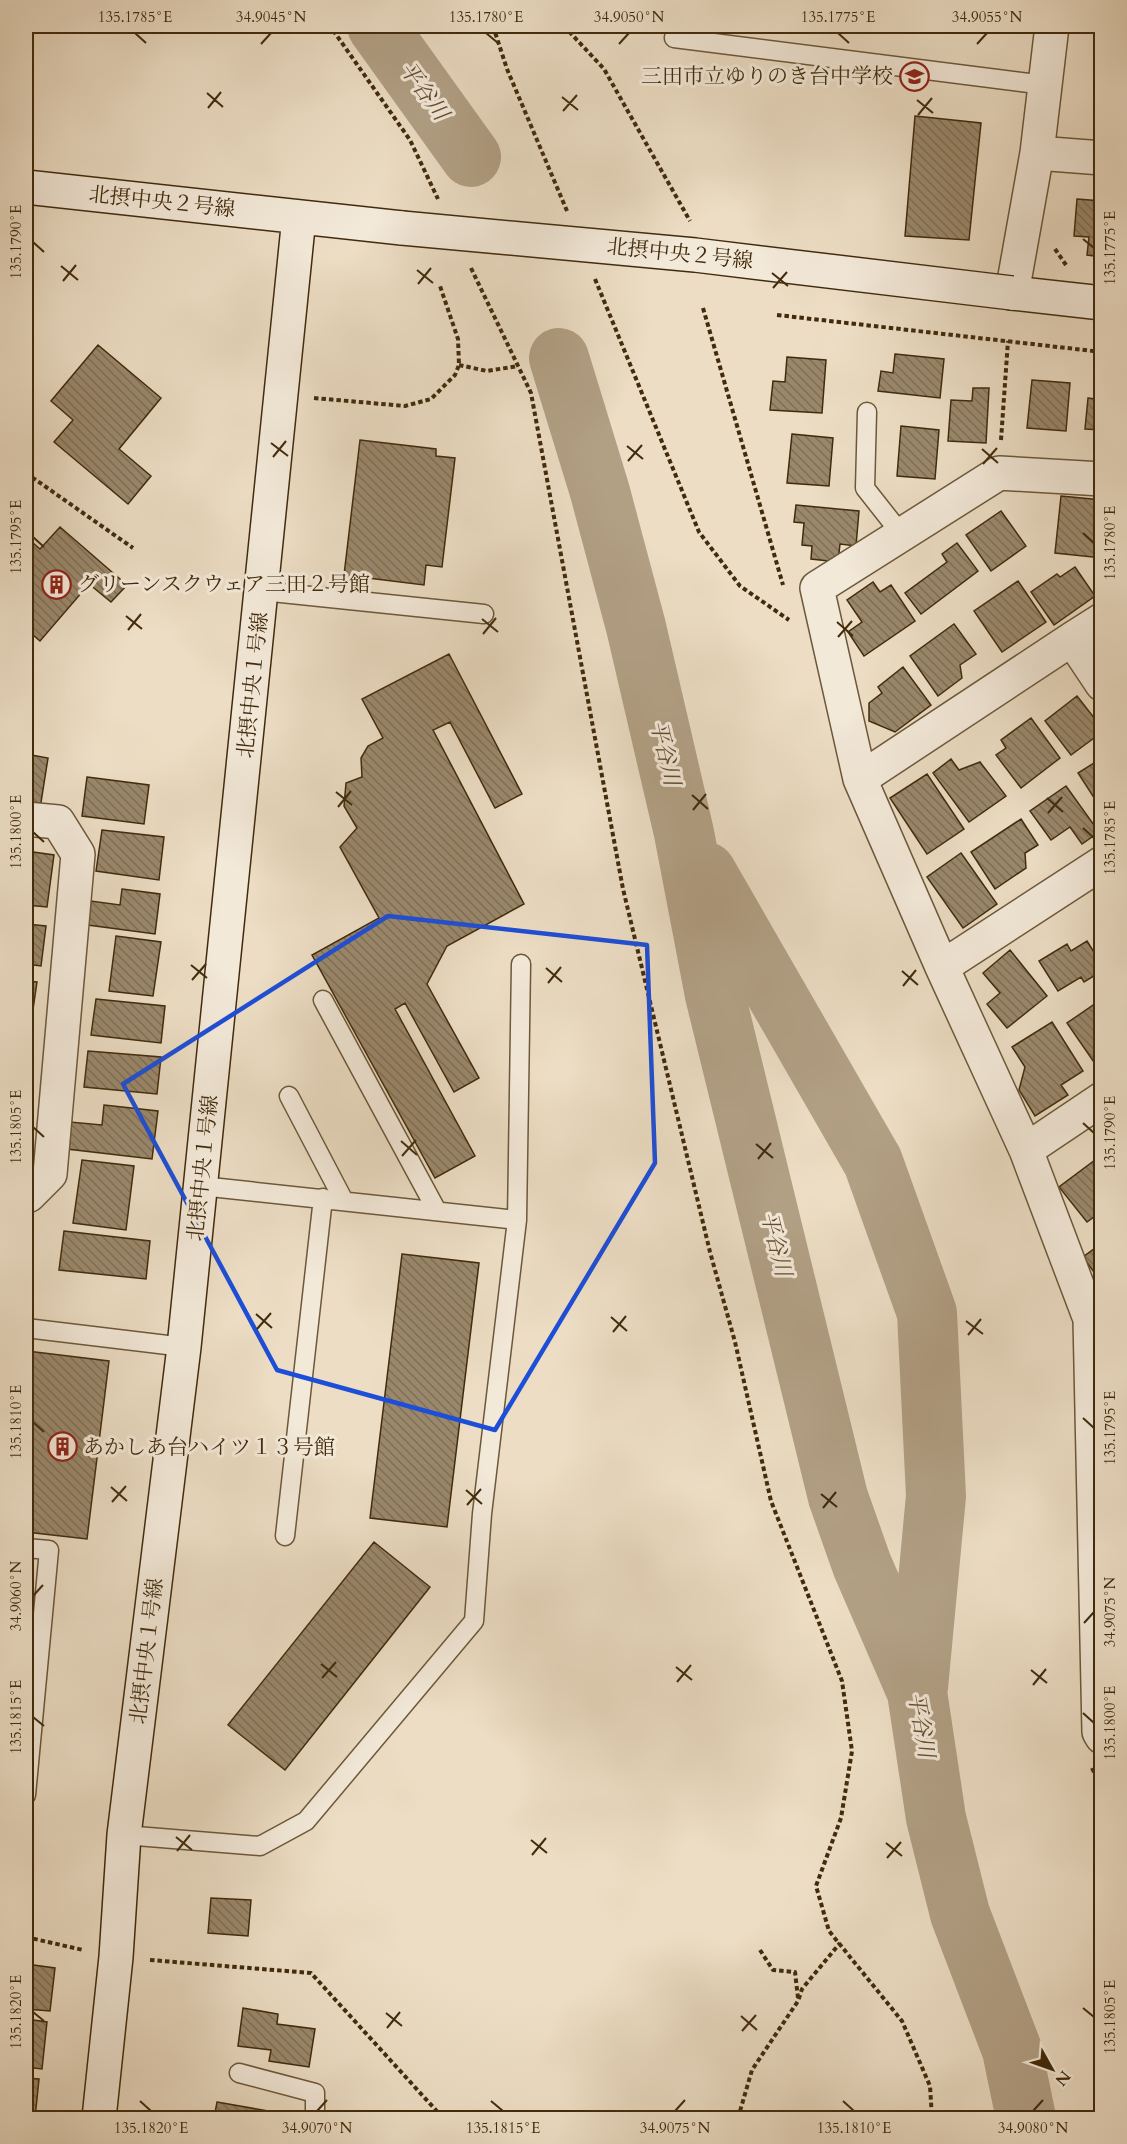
<svg xmlns="http://www.w3.org/2000/svg" width="1127" height="2144" viewBox="0 0 1127 2144" font-family="Cardo,'Noto Serif JP',serif">
<style>
.lines{fill:none;stroke-linecap:round;stroke-linejoin:round}
.river{stroke:#b2a085;stroke-width:60}
.building{fill:url(#building-back-hatch);stroke:#412b0c;stroke-width:1.5}
.lane-casing{stroke:#6c583a;stroke-width:21}
.street-casing{stroke:#6c583a;stroke-width:36}
.secondary-casing{stroke:#412b0c;stroke-width:36}
.path{stroke:#412b0c;stroke-width:4;stroke-dasharray:4.5 3;stroke-linecap:butt}
.lane{stroke:#f3e9d9;stroke-width:18}
.street{stroke:#f3e9d9;stroke-width:33}
.secondary{stroke:#f3e9d9;stroke-width:33}
.secondary-bridge-casing{stroke:#412b0c;stroke-width:36;stroke-linecap:butt}
.secondary-bridge{stroke:#f3e9d9;stroke-width:33}
.marked{fill:none;stroke:#1d4ed8;stroke-width:4.5;stroke-linejoin:round}
.ticks{fill:none;stroke:#412b0c;stroke-width:2}
.labels{text-anchor:middle;dominant-baseline:central;stroke-width:6;stroke-linejoin:round;paint-order:stroke}
.poi-label{font-size:21px;fill:#412b0c;stroke:#f3e9d9;text-anchor:start}
.street-label{font-size:21px;fill:#412b0c;stroke:#f3e9d9}
.water-label{font-size:22px;font-style:italic;fill:#634e30;stroke:#f3e9d9}
.neatline{fill:none;stroke:#412b0c;stroke-width:2}
.ticks-label{font-size:15px;text-anchor:middle;fill:#412b0c}
</style>
<defs>
<pattern id="building-back-hatch" width="6" height="6" patternUnits="userSpaceOnUse" patternTransform="scale(1.5)"><rect width="6" height="6" fill="#9a886c"/><path d="M-1 5l2 2M0 0l6 6M5-1l2 2" fill="none" stroke="#7f6f57"/></pattern>
</defs>
<rect width="100%" height="100%" fill="#ecddc4"/>
<filter id="stains"><feTurbulence type="fractalNoise" baseFrequency=".00333" numOctaves="4"/><feColorMatrix values="0 0 0 0 .2 0 0 0 0 .09 0 0 0 0 .02 0 0 0 .5 -.17"/></filter>
<radialGradient id="worn" r=".72"><stop offset=".6" stop-color="#630" stop-opacity="0"/><stop offset="1" stop-color="#630" stop-opacity=".3"/></radialGradient>
<g class="lines">
<path class="river" d="M377,26l94,131
M559,358l41,134 36,135 48,206 31,162 123,502 24,68 55,127 19,126 24,96 52,136 14,68
M706,872l167,290 54,151 9,183 -18,191"/>
</g>
<path class="building" d="M915,116l66,7 -12,117 -64,-4z
M1077,199l25,2v56l-15,-2 2,-18 -15,-1z
M98,345l63,53 -42,51 32,27 -23,28 -74,-62 19,-22 -22,-19z
M895,354l49,5 -4,39 -62,-7 3,-20 12,2z
M787,357l39,3 -4,53 -52,-3 3,-29 12,1z
M1032,380l38,3 -4,48 -39,-3z
M973,388h16l-3,55 -38,-2 3,-41 21,1z
M1088,398l14,2v30l-17,-1z
M901,426l38,4 -4,49 -38,-3z
M792,434l41,4 -4,48 -42,-3z
M360,440l76,9v7l19,2 -13,109 -16,-2 -2,20 -80,-10z
M1061,496l41,4v58l-47,-5z
M796,505l63,6 -3,35 -16,-2 -2,18 -27,-3 1,-13 -10,-1 2,-22 -10,-1z
M1001,511l25,35 -35,25 -25,-36z
M60,527l67,58 -16,17 -22,-18 -49,57 -14,-12v-92l14,12z
M957,543l21,28 -57,43 -16,-21 42,-31 -5,-8z
M1075,567l20,29 -41,29 -23,-33 26,-18 3,3z
M1018,581l28,41 -44,30 -28,-41z
M873,582l7,10 11,-7 24,36 -51,35 -16,-24 14,-10 -15,-22z
M954,624l22,30 -16,11 2,13 -24,18 -28,-40z
M449,654l73,140 -27,14 -45,-86 -17,8 91,174 -77,42 -20,38 52,94 -25,14 -49,-89 -10,6 80,147 -40,22 -123,-223 67,-37 -39,-71 17,-19 -13,-22 2,-23 16,-6 -1,-19 7,-12 15,-8 -21,-39z
M903,667l28,38 -36,27 -26,-11v-18l13,-10 -4,-6z
M1077,696l25,32v4l-31,23 -26,-34z
M1031,718l29,40 -39,30 -25,-33 10,-7 -5,-8z
M26,754l22,4 -9,57 -13,-2z
M1102,758v52l-24,-37z
M951,759l8,11 21,-8 26,34 -37,26 -36,-49z
M927,774l37,55 -37,25 -37,-56z
M87,777l62,8 -5,39 -62,-8z
M1066,786l33,46 -17,12 -12,-17 -19,13 -21,-29z
M1021,819l17,26 -13,8 1,15 -31,21 -24,-37z
M102,830l62,7 -5,43 -63,-9z
M26,851l28,4 -7,52 -21,-2z
M961,853l36,51 -34,24 -36,-51z
M122,889l38,5 -5,40 -67,-9 3,-24 29,4z
M26,924l20,2 -5,40 -15,-2z
M116,936l45,6 -8,54 -44,-5z
M1087,941l15,24v6l-18,11 -3,-5 -23,14 -19,-30 28,-17 4,7z
M1010,950l37,46 -40,32 -20,-24 13,-11 -17,-20z
M26,981l11,1 -7,48h-4z
M96,999l69,7 -4,37 -70,-8z
M1102,999v67l-4,2 -31,-45z
M1052,1022l31,49 -22,14 7,10 -33,21 -16,-26 6,-23 -13,-20z
M88,1051l73,6 -4,37 -73,-7z
M104,1105l54,6 -6,48 -85,-10 3,-27 32,3z
M1099,1157l3,4v50l-15,11 -28,-35z
M82,1160l52,6 -8,64 -53,-7z
M64,1231l86,10 -4,38 -87,-9z
M1102,1243v34l-3,2 -16,-22z
M402,1254l77,9 -32,264 -77,-9z
M27,1351l82,10 -22,178 -61,-7z
M374,1542l56,45 -145,183 -57,-45z
M211,1898l40,2 -3,36 -40,-3z
M26,1964l29,4 -5,43 -24,-2z
M243,2008l35,6 -1,10 38,5 -6,38 -40,-6 2,-11 -33,-4z
M26,2019l21,3 -5,47 -16,-2z
M26,2078l13,1 -4,39h-9z
M217,2102l85,15v1h-88z"/>
<g class="lines">
<defs>
<path id="lane" d="M676,26l-2,12 371,47
M867,412l-2,76 37,47
M262,591l222,23
M323,1000l114,211
M289,1096l55,105
M201,1186l316,34
M26,1328l158,19
M285,1536l38,-338
M26,1548l23,2 -23,245
M124,1835l136,11 46,-25 168,-200 8,-107 35,-294 4,-256
M239,2073l76,20v25"/>
<path id="street" d="M1037,153l65,5
M1012,293l25,-140 15,-127
M1102,479l-103,-6 -182,115 43,191 82,188 84,183 64,169 9,413 3,5
M1072,639l30,-19
M860,779l212,-140 30,45
M26,819l32,3 20,32 -28,320 -21,21 -3,-1
M942,967l160,-104
M1026,1150l76,-51"/>
<path id="secondary" d="M26,187l376,41
M1012,293l90,10
M99,2118l17,-161 8,-122 60,-488 115,-1130"/>
</defs>
<use href="#lane" class="lane-casing"/>
<use href="#street" class="street-casing"/>
<use href="#secondary" class="secondary-casing"/>
<path class="path" d="M327,26l8,7 75,107 28,59
M493,26l14,43 60,142
M564,26l40,43 86,152
M1055,249l11,16
M471,268l60,125 92,496 87,363 25,90 36,159 71,180 10,70 -11,67 -25,68 13,45 73,90 28,65 2,32
M595,279l104,253 41,54 49,34
M703,308l80,277
M777,315l325,37
M459,365l28,6 31,-5
M314,398l91,8 26,-7 24,-24 4,-10 -1,-26 -18,-53
M1001,440l7,-99
M26,473l107,75
M26,1240v-15
M1092,1768l10,21
M26,1932l6,5
M26,1937l57,13
M760,1950l13,20 22,2 3,26
M150,1960l161,13 132,145
M738,2118l14,-48 46,-69 4,-12 38,-46"/>
<use href="#lane" class="lane"/>
<use href="#street" class="street"/>
<use href="#secondary" class="secondary"/>
<defs>
<path id="secondary-bridge" d="M402,228l293,27 317,38"/>
</defs>
<use href="#secondary-bridge" class="secondary-bridge-casing"/>
<use href="#secondary-bridge" class="secondary-bridge"/>
</g>
<path class="marked" d="M388,916l259,29 8,218 -160,267 -218,-60 -154,-286z"/>
<path class="ticks" d="M135,33l11,10M486,33l12,10M838,33l11,10M261,44l10,-11M619,44l10,-11M977,44l10,-11M207,93l16,14M562,97l16,13M917,100l16,13M208,108l13,-16M563,111l14,-16M918,115l14,-17M1083,239l11,9M33,242l11,10M61,266l17,14M417,270l16,13M772,273l16,13M63,281l13,-16M418,284l13,-16M773,288l14,-16M271,443l17,13M627,446l16,13M982,449l16,14M273,457l13,-16M628,461l14,-16M983,464l14,-16M1083,533l11,10M33,537l11,10M126,616l16,13M482,619l16,13M837,622l16,14M128,630l13,-16M483,634l13,-16M838,637l14,-16M336,792l16,13M692,795l16,14M1047,798l16,14M338,807l13,-16M693,810l13,-16M1048,813l14,-16M1083,828l11,10M33,832l11,10M191,965l16,13M546,968l16,14M902,971l16,14M192,980l14,-16M548,983l13,-16M903,986l13,-16M1083,1123l11,10M33,1127l11,10M401,1141l16,14M756,1144l17,14M402,1156l14,-16M758,1159l13,-16M256,1314l16,14M611,1317l16,14M966,1321l17,13M257,1329l14,-16M613,1332l13,-16M968,1335l13,-16M1083,1418l11,10M33,1422l11,10M111,1487l16,14M466,1490l16,14M821,1494l16,13M112,1502l14,-16M467,1505l14,-16M823,1508l13,-16M33,1596l10,-11M1084,1623l10,-11M321,1664l16,13M676,1667l16,13M1031,1670l16,13M322,1678l14,-16M677,1682l14,-17M1033,1685l13,-16M1083,1713l11,10M33,1717l11,9M176,1837l16,13M531,1840l16,13M886,1843l16,13M177,1851l13,-16M532,1855l14,-17M887,1858l14,-16M1083,2008l11,9M33,2012l11,9M386,2013l16,13M741,2016l16,14M387,2028l13,-16M742,2031l14,-16M140,2101l11,10M491,2101l12,10M843,2101l11,10M317,2111l10,-11M675,2111l10,-11M1033,2111l10,-11"/>
<defs>
<symbol id="school-ring" viewBox="-11 -11 22 22"><circle r="9.5" fill="#f3e9d9" stroke="#8f2418" stroke-width="1.5"/><path d="M0-5L7-2L0 1L-7-2ZM-4 1L0 2.5L4 1V4Q0 6-4 4Z" fill="#8f2418"/></symbol>
<symbol id="building-ring" viewBox="-11 -11 22 22"><circle r="9.5" fill="#f3e9d9" stroke="#8f2418" stroke-width="1.5"/><path d="M-4-6H4V6H1V3H-1V6H-4ZM-2.5-4.3h1.7v1.8h-1.7ZM.8-4.3h1.7v1.8H.8ZM-2.5-1h1.7V.8h-1.7ZM.8-1h1.7V.8H.8Z" fill="#8f2418"/></symbol>
</defs>
<g fill-rule="evenodd">
<use href="#school-ring" x="898" y="60" width="33" height="33"/>
<use href="#building-ring" x="40" y="568" width="33" height="33"/>
<use href="#building-ring" x="46" y="1430" width="33" height="33"/>
</g>
<g class="labels">
<g class="poi-label">
<text x="893" y="76" text-anchor="end">三田市立ゆりのき台中学校</text>
<text x="78" y="584">グリーンスクウェア三田２号館</text>
<text x="83" y="1447">あかしあ台ハイツ１３号館</text>
</g>
<g class="street-label">
<text transform="translate(162 202) rotate(6)">北摂中央２号線</text>
<text transform="translate(680 254) rotate(6)">北摂中央２号線</text>
<text transform="translate(253 685) rotate(-84)">北摂中央１号線</text>
<text transform="translate(203 1168) rotate(-84)">北摂中央１号線</text>
<text transform="translate(147 1651) rotate(-83)">北摂中央１号線</text>
</g>
<g class="water-label">
<text transform="translate(424 91) rotate(54)">平谷川</text>
<text transform="translate(665 753) rotate(77)">平谷川</text>
<text transform="translate(776 1244) rotate(76)">平谷川</text>
<text transform="translate(921 1725) rotate(80)">平谷川</text>
</g>
</g>
<rect width="1127" height="2144" fill="none" stroke="#ecddc4" stroke-width="66"/>
<g transform="translate(1052 2069) rotate(130)" stroke="#f3e9d9" stroke-width="4.5" paint-order="stroke">
<path d="M0-4.5L10 22L0 15L-10 22Z" fill="#412b0c"/>
<text y="-9" font-size="16" font-weight="bold" text-anchor="middle" fill="#412b0c">N</text>
</g>
<rect x="33" y="33" width="1061" height="2078" class="neatline"/>
<g class="ticks-label">
<text x="135" y="22">135.1785°E</text>
<text x="271" y="22">34.9045°N</text>
<text x="486" y="22">135.1780°E</text>
<text x="629" y="22">34.9050°N</text>
<text x="838" y="22">135.1775°E</text>
<text x="987" y="22">34.9055°N</text>
<text transform="translate(16 242) rotate(-90)" y="5">135.1790°E</text>
<text transform="translate(1110 248) rotate(-90)" y="5">135.1775°E</text>
<text transform="translate(16 537) rotate(-90)" y="5">135.1795°E</text>
<text transform="translate(1110 543) rotate(-90)" y="5">135.1780°E</text>
<text transform="translate(16 832) rotate(-90)" y="5">135.1800°E</text>
<text transform="translate(1110 838) rotate(-90)" y="5">135.1785°E</text>
<text transform="translate(16 1127) rotate(-90)" y="5">135.1805°E</text>
<text transform="translate(1110 1133) rotate(-90)" y="5">135.1790°E</text>
<text transform="translate(16 1422) rotate(-90)" y="5">135.1810°E</text>
<text transform="translate(1110 1428) rotate(-90)" y="5">135.1795°E</text>
<text transform="translate(16 1596) rotate(-90)" y="5">34.9060°N</text>
<text transform="translate(1110 1612) rotate(-90)" y="5">34.9075°N</text>
<text transform="translate(16 1717) rotate(-90)" y="5">135.1815°E</text>
<text transform="translate(1110 1723) rotate(-90)" y="5">135.1800°E</text>
<text transform="translate(16 2012) rotate(-90)" y="5">135.1820°E</text>
<text transform="translate(1110 2017) rotate(-90)" y="5">135.1805°E</text>
<text x="151" y="2133">135.1820°E</text>
<text x="317" y="2133">34.9070°N</text>
<text x="503" y="2133">135.1815°E</text>
<text x="675" y="2133">34.9075°N</text>
<text x="854" y="2133">135.1810°E</text>
<text x="1033" y="2133">34.9080°N</text>
</g>
<rect width="100%" height="100%" filter="url(#stains)"/>
<rect width="100%" height="100%" fill="url(#worn)"/>
</svg>
